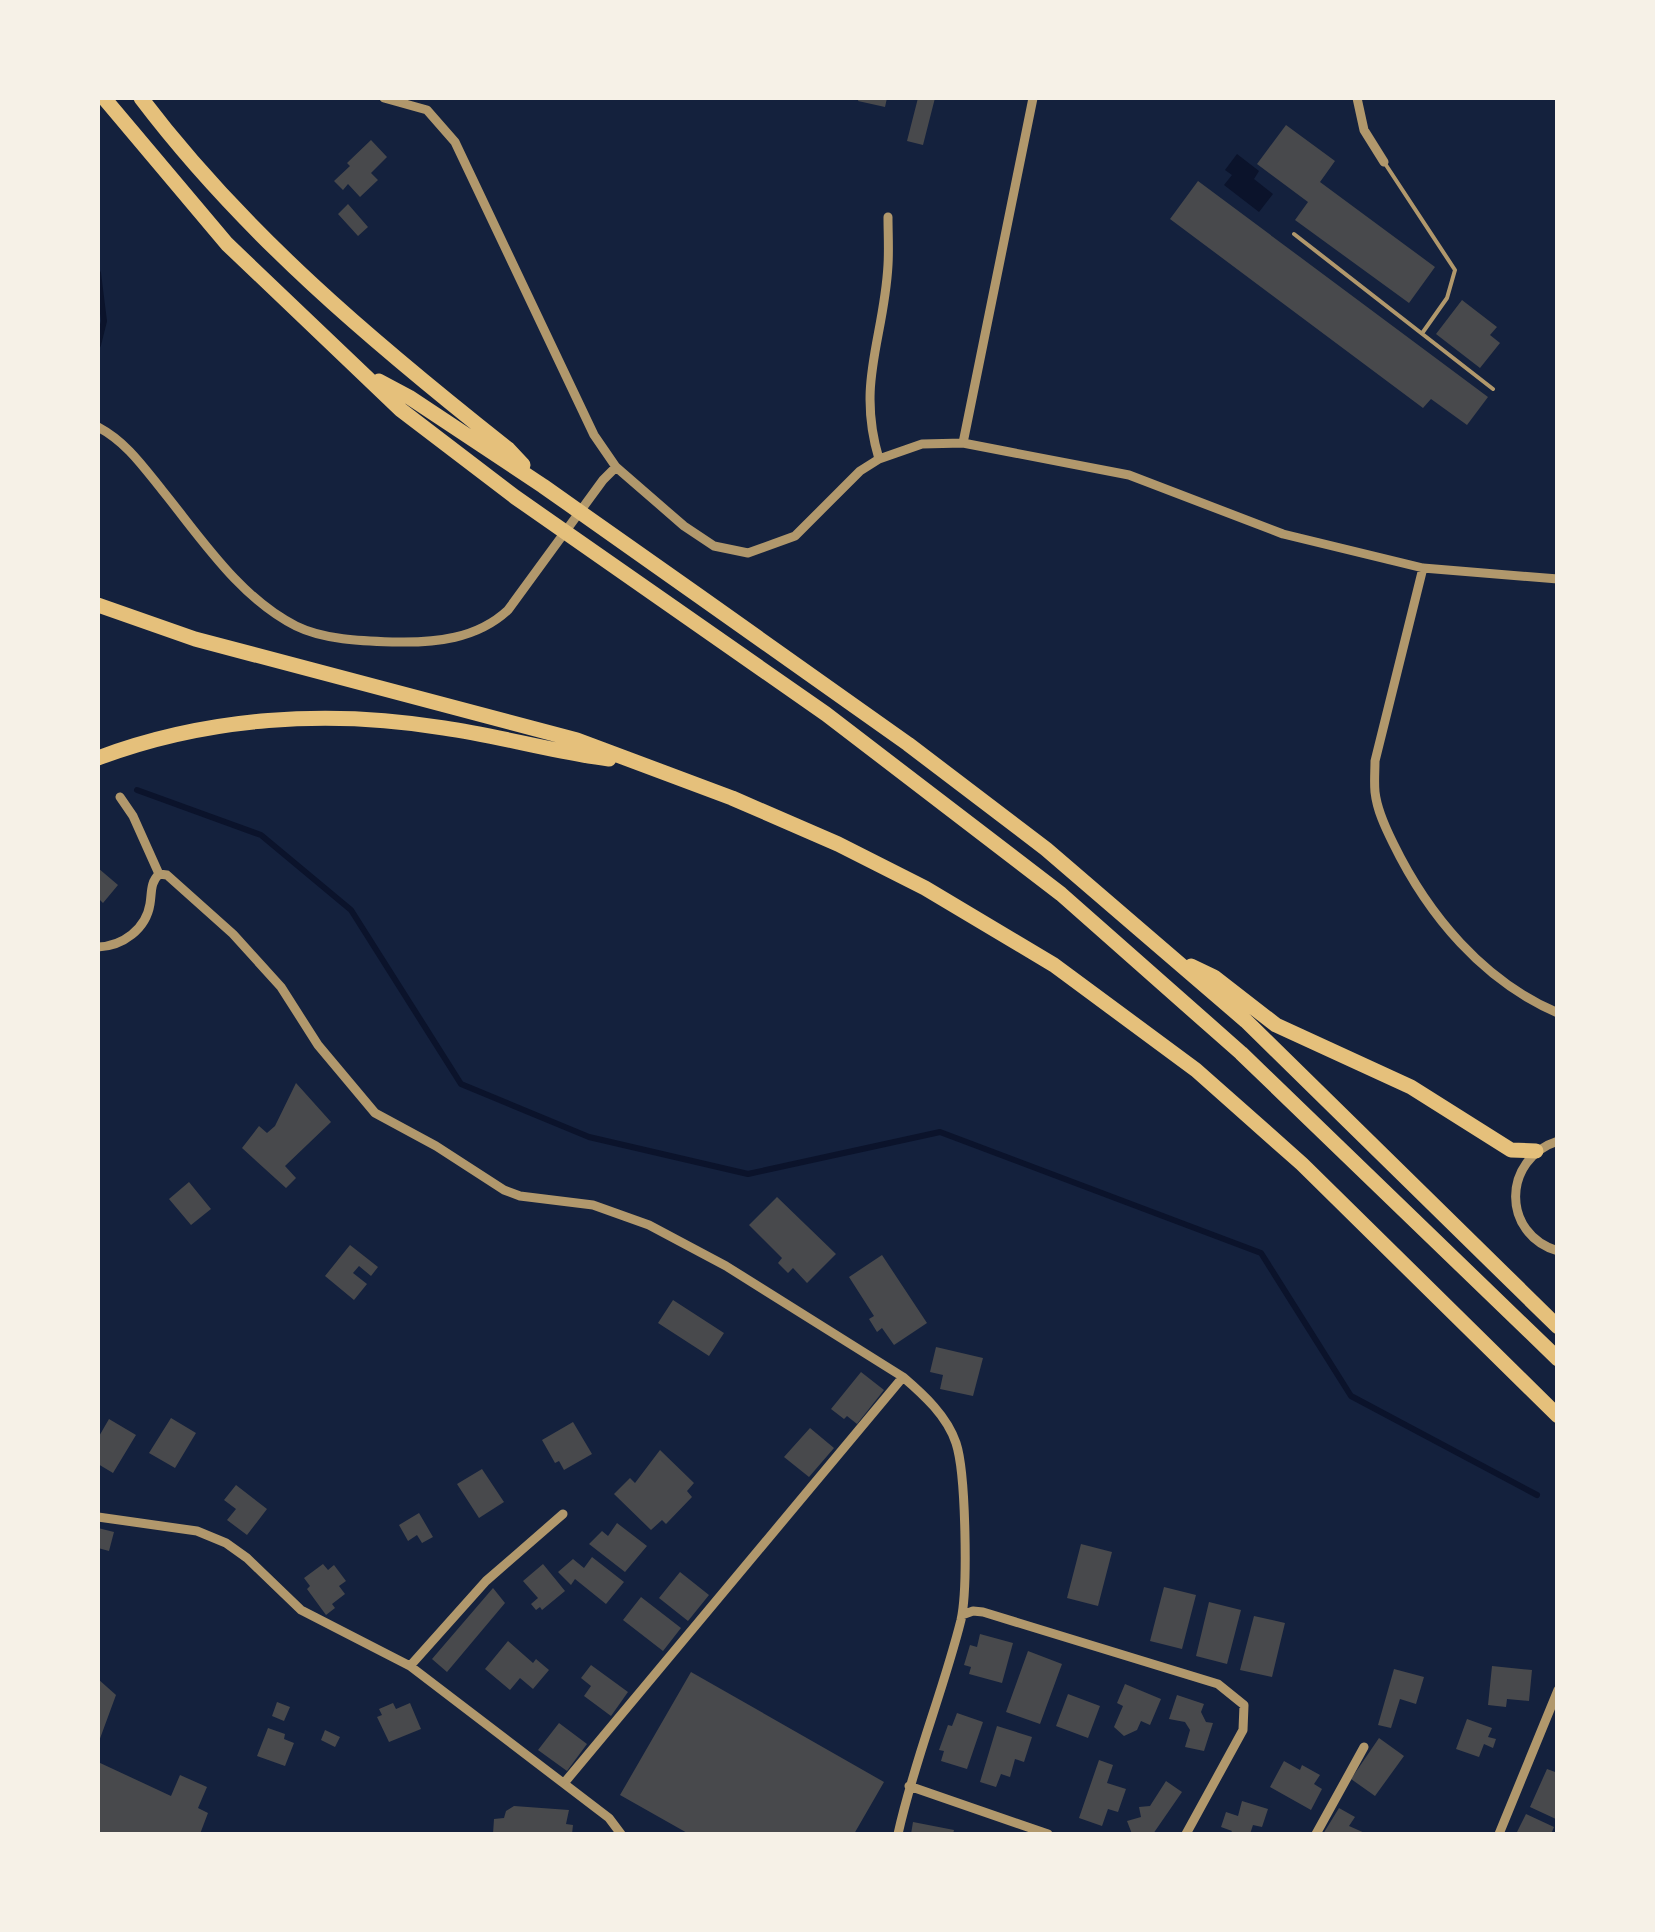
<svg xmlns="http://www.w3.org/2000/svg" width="1655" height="1932" viewBox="0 0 1655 1932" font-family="'IBM Plex Serif',serif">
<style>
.water{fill:#0b132b}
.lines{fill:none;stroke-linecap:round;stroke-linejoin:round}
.stream{stroke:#0b132b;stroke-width:6}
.building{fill:#48494c}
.service{stroke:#b1986c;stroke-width:4}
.minor{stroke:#b1986c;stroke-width:9}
.motorway{stroke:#e5c07b;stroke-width:15}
</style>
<rect width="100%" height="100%" fill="#14213d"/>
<path class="water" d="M1237,154l22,17 -5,8 19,15 -14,18 -35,-27 8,-10 -7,-5z"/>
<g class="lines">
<path class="stream" d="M98,273l6,48 -6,24
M137,790l124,45 90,75 110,174 128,53 159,37 192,-42 321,121 90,143 186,99"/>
</g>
<path class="building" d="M859,98h28l-2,9 -27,-6z
M918,98h17l-12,47 -16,-4z
M1286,125l49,36 -15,21 115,85 -26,36 -114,-83 13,-18 -51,-38z
M371,140l16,17 -16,16 7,7 -18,17 -12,-13 -5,6 -9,-9 16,-15 -3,-3z
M1198,181l290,216 -21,28 -36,-26 -8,9 -253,-189z
M348,204l20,23 -10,9 -20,-22z
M1462,300l35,27 -7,8 10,8 -20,25 -44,-34z
M98,868l20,17 -15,18 -5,-5z
M296,1083l35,39 -46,44 11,12 -10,10 -44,-40 17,-22 8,7 8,-7z
M189,1182l22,27 -20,16 -22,-26z
M777,1197l59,57 -29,29 -14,-15 -5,5 -10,-10 4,-5 -33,-33z
M350,1245l28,22 -7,9 -12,-10 -6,7 14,11 -13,16 -29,-24z
M882,1255l45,68 -33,22 -12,-17 -5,4 -8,-13 5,-3 -25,-39z
M673,1300l51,33 -15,23 -51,-33z
M936,1347l47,11 -10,38 -33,-7 3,-14 -13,-3z
M861,1372l23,18 -27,34 -10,-8 -3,3 -13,-10z
M171,1418l25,15 -21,35 -26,-15z
M109,1419l27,16 -23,38 -15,-9v-26z
M573,1422l19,32 -28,16 -5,-9 -4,2 -13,-23z
M810,1428l24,20 -25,29 -25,-20z
M660,1450l34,33 -7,8 5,6 -26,27 -4,-4 -11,10 -37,-36 16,-16 5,5z
M482,1469l22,33 -25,16 -22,-34z
M236,1485l31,24 -20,26 -20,-15 9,-11 -12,-9z
M419,1513l14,24 -11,6 -5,-8 -9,6 -9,-16z
M617,1523l30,23 -22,26 -36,-28 13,-13 6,5z
M98,1528l16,4 -5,19 -11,-3z
M1081,1544l31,8 -14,54 -31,-8z
M592,1557l32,25 -18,22 -31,-25 -4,6 -13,-13 15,-13 11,9z
M323,1564l5,6 6,-5 12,16 -7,5 6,8 -13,10 3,4 -9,7 -19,-26 3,-3 -6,-8z
M543,1564l22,27 -23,19 -2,-3 -4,3 -5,-6 7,-6 -15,-17z
M680,1572l29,23 -21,26 -29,-23z
M1164,1587l32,8 -14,54 -32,-8z
M493,1588l12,15 -58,69 -15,-13z
M641,1597l40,31 -18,23 -40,-31z
M1209,1602l32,8 -14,54 -31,-8z
M1254,1616l31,7 -13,54 -32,-7z
M980,1634l33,9 -11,40 -33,-9 2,-7 -7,-2 6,-20 7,2z
M508,1641l25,22 3,-4 13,11 -16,19 -13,-11 -10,12 -25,-21z
M1028,1651l34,13 -22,60 -34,-12z
M591,1665l37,27 -17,24 -27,-20 7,-10 -10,-8z
M1492,1666l40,4 -3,31 -22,-2 -1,8 -18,-2z
M1394,1669l30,8 -8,27 -16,-5 -9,29 -13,-3z
M691,1672l193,110 -30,52h-165l-69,-39z
M98,1679l18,16 -18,49z
M1125,1684l36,15 -11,26 -9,-4 -4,9 -13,6 -10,-9 9,-21 -6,-3z
M1068,1694l32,12 -12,32 -32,-12z
M1177,1695l27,9 -3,8 5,10 7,1 -9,28 -19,-4 5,-17 -5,-8 -16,-3z
M277,1702l13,5 -6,14 -12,-5z
M393,1703l3,6 14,-6 11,26 -32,13 -12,-25 5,-2 -3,-6z
M957,1713l26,9 -16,47 -26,-8 3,-10 -5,-1 9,-25 4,1z
M1467,1719l25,9 -4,9 8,2 -3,9 -9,-4 -5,13 -23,-8z
M559,1723l28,21 -20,27 -29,-21z
M997,1726l35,11 -8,25 -9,-3 -5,18 -9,-3 -5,13 -16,-5z
M268,1728l17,6 -1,5 10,4 -9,23 -28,-10z
M325,1730l15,7 -5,10 -14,-7z
M1379,1738l25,18 -29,40 -24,-17z
M1099,1760l14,5 -6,18 19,6 -8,23 -10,-3 -6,17 -23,-8z
M1284,1761l16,9 2,-5 18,10 -6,9 8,5 -11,21 -41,-23z
M98,1762l73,34 9,-21 27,12 -9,21 10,5 -8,21h-102z
M1547,1769l11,4v47l-28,-13z
M1166,1781l16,11 -29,42h-21l-5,-13 14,-4 -2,-10 11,-1z
M1242,1801l26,8 -6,18 -9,-2 -3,9h-20l2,-3 -11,-4 5,-15 12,4z
M514,1806l55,4 -3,14 7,1 -1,9 -65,-2v2h-14l1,-15 10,-1 2,-7z
M1339,1808l16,9 -6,9 18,8h-44z
M1526,1814l28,13 -3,7h-35z
M913,1822l41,8 -1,4h-42z"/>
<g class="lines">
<path class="service" d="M1384,162l71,108 -8,28 -24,34
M1294,234l199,155"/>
<path class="minor" d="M384,98l43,12 28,32 139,293 22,32 68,59 30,20 34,7 47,-17 65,-65 19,-12 43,-15 41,-1 166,32 154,59 140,34 135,11
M1357,98l7,32 20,32
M98,427c28,15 44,38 64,63 39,48 78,108 134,136 28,14 67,15 98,16 41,1 83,-3 114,-32l95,-130 13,-13
M963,443l70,-345
M879,459c-23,-77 5,-120 9,-194 1,-16 0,-32 0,-48
M1423,568l-48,193c0,10 -1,21 0,31 2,18 10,35 18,51 35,72 90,138 165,170
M120,797l13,19 26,58
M98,947c25,-1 48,-18 52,-43 2,-12 0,-21 9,-30l8,1 66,59 48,53 37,58 57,68 61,33 68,44 16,6 73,9 56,20 77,41 177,111c21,18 44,39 53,66 10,30 12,146 5,177 -18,72 -47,141 -63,214
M1558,1141c-56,18 -57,93 0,110
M98,1517l99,14 29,12 21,15 54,52 109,56 199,152 12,16
M962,1615l11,-4 10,1 235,72 26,21 -1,25 -57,104
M410,1666l76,-85 77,-67
M565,1782l338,-405
M909,1786l139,48
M1316,1834l48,-87
M1499,1834l59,-144"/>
<path class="motorway" d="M104,98l123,146 174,166 114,87 311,217 235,180 180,159 317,306
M141,98c103,136 233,245 367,351l15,16
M379,381l30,16 134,89 156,110 209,148 138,105 200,172 312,306
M98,605l97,34 382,101 155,58 106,46 87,44 129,77 142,105 106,94 256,252
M98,758c109,-41 230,-49 346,-30 56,8 110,24 165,31
M1191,966l23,11 62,48 135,62 100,63 25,1"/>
</g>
<rect width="1655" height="1932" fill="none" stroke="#f6f1e7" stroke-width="200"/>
</svg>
